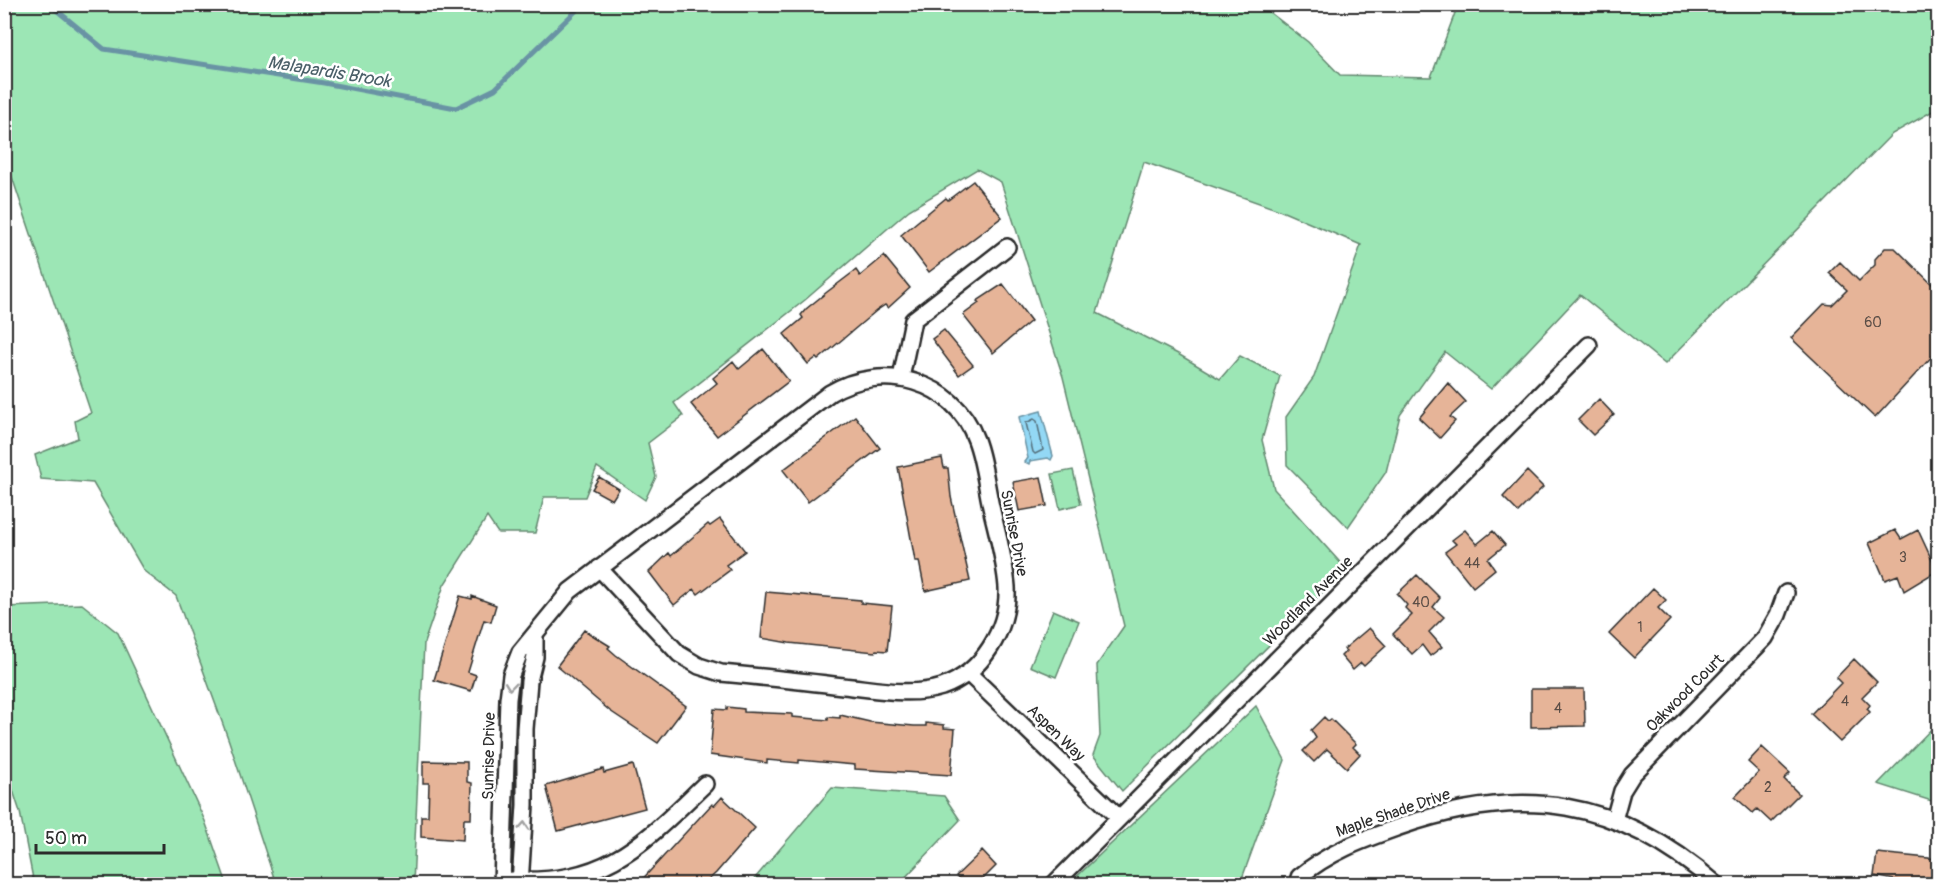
<svg xmlns="http://www.w3.org/2000/svg" width="1943" height="889" viewBox="0 0 1943 889" font-family="Pangolin,sans-serif">
<style>
.green{fill:#9ce6b5;stroke:#648870;stroke-width:1.5}
.water{fill:#93d8f5;stroke:#6993a4;stroke-width:1.5}
.lines{fill:none;stroke-linecap:round;stroke-linejoin:round}
.shore{stroke:#55707c;stroke-width:1.5}
.stream{stroke:#6993a4;stroke-width:5}
.building{fill:#e6b498;stroke:#2b2b2b;stroke-width:1.5}
.street-casing{stroke:#2b2b2b;stroke-width:20}
.street{stroke:#fff;stroke-width:15}
.oneway{stroke:#a0a0a0}
.labels{text-anchor:middle;dominant-baseline:central;stroke-width:5;stroke-linejoin:round;paint-order:stroke}
.number-label{font-size:14px;fill:#5a4d46}
.street-label{font-size:16px;fill:#2b2b2b;stroke:#fff}
.water-label{font-size:18px;font-style:italic;fill:#4a5f68;stroke:#fff}
</style>
<rect width="100%" height="100%" fill="#fff"/>
<filter id="ink" filterUnits="userSpaceOnUse"><feTurbulence type="fractalNoise" baseFrequency=".0167" numOctaves="2"/><feDisplacementMap in="SourceGraphic" scale="12" xChannelSelector="R" yChannelSelector="G"/><feConvolveMatrix kernelMatrix="1 2 1 2 8 2 1 2 1" color-interpolation-filters="sRGB"/></filter>
<g filter="url(#ink)">
<path class="green" d="M5,4l1255,1 48,37 32,33 91,2 27,-72h480v103l-46,26 -227,230 -85,-69 -89,94 -46,-37 -45,63 -14,57 -38,55 -61,-62 -1,-48 28,-40 47,-132 -82,-35 -135,-48 -47,151 81,41 42,25 20,-23 40,20 -18,64 12,49 72,80 -224,222 -29,-36 7,-19 -3,-71 27,-39 -61,-249 -62,-195 -24,-13 -68,41 -104,90 -131,103 9,13 -35,27 8,34 -11,23 -48,-33 -12,30h-41l-9,36h-37l-11,-16 -43,68 -20,58 -11,241h-137l-47,-143 -53,-145 -32,-25 -51,-88 -52,-4 -6,-24 43,-17 -3,-17 16,-8 -83,-248h-3z
M1073,470l8,34 -21,5 -8,-35z
M82,604l36,29 87,188 22,63h-193l-14,-72 -15,-46v-159z
M1053,610l26,11 -23,56 -26,-11z
M1256,706l29,54 -45,124h-171z
M1938,722v81l-60,-19z
M832,788l112,8 16,24 -61,64h-149z"/>
<path class="water" d="M1041,411l12,45 -2,4 -3,-2 -18,3 -1,3 -4,-2 3,-4 -9,-41z"/>
<g class="lines">
<path class="shore" d="M1034,419l3,2 6,29 -8,4 -2,-2 -7,-29z"/>
<path class="stream" d="M49,4l55,45 220,34 132,25 39,-19 88,-85"/>
</g>
<path class="building" d="M973,181l29,36 -73,55 -28,-37 45,-37 2,2z
M1885,248h10l43,42v60l-63,68 -84,-80 33,-34 8,1 15,-15 -18,-17 11,-11 19,19 16,-16v-6z
M884,256l26,32 -22,20 -3,-3 -9,6 -58,49 -2,-2 -8,6 -24,-30 19,-16 -2,-3 5,-6 21,-17 29,-22 4,6z
M1003,284l28,37 -38,32 -30,-38 16,-12 -2,-2z
M944,330l29,35 -14,10 -27,-36z
M763,349l26,32 -72,55 -26,-32 26,-21 -4,-5 20,-17 6,8z
M1448,383l18,19 -16,15 5,4 -15,17 -21,-20z
M1599,399l15,16 -21,20 -15,-15z
M855,416l25,32 -72,54 -25,-32z
M942,458l2,10h4l3,29 19,84 -45,10 -6,-30h-4l-17,-94z
M1527,471l16,16 -25,25 -15,-15z
M599,477l20,12 -7,11 -20,-11z
M1041,477l6,29 -28,5 -6,-29z
M720,519l25,32 -19,14 4,5 -32,24 -4,-5 -20,16 -25,-33 20,-19 2,3 37,-32 2,2z
M1465,530l12,14 16,-13 12,14 -17,14 7,10 -22,18 -28,-35 11,-8 -4,-4z
M1895,530l6,9 17,-9 19,41 -33,20 -6,-16 -13,5 -16,-37z
M1417,575l23,23 -7,9 11,10 -15,15 13,15 -12,9 -8,-11 -10,9 -19,-20 19,-19 -7,-7 2,-3 -10,-11z
M1653,588l13,12 -8,8 12,12 -36,38 -25,-24z
M766,592l95,8v3l31,3 -5,45 -11,-1 -1,2 -86,-9 -28,-5z
M460,596l12,3v-3l24,9 -5,17 -7,-2 -16,52 8,3 -5,16 -37,-11z
M1369,628l17,18 -22,20 -3,-3 -8,7 -12,-14 5,-5 -2,-2z
M584,630l26,16 -2,2 8,7 70,51 -28,37 -48,-32 -53,-45z
M1854,659l23,23 -15,15 8,8 -3,4 3,3 -30,30 -29,-28 30,-31 -5,-5z
M1531,689h53l1,37 -54,1z
M727,707l17,2v3l48,2v3l36,3v-3l12,1v-3l30,7 44,4h12v-3l18,2v3l11,1 -4,46 -96,-6v-4l-56,-5v3l-32,-3v3l-57,-8 4,-46 13,1z
M1324,717l4,4 3,-2 25,25 -3,3 7,7 -13,14 -20,-19 -13,13 -11,-11 13,-13 -5,-8z
M1762,747l28,26 -6,6 15,15 -28,28 -14,-13 -4,4 -18,-16 24,-25 -11,-10z
M423,761l44,1v20l5,1 -1,36h-7l-1,21 -42,-3v-21h7l1,-33h-6z
M633,765l12,43 -87,23 -12,-45 57,-17 1,4z
M722,797l33,31 -39,45 -13,12h-66l75,-81 2,2z
M982,851l14,15 -19,19h-13l-8,-9z
M1877,853l61,6 -2,23 -19,-3 -1,5 -42,-8z"/>
<g class="lines">
<defs>
<path id="street" d="M901,378l12,-58 94,-73
M968,673l151,145
M1614,820l8,-29 10,-16 133,-137 13,-23 8,-22
M1299,877c32,-26 61,-36 100,-50 123,-43 218,-29 317,57
M512,880c96,4 128,-34 193,-96
M502,884l6,-185 3,-24 9,-23 50,-61 260,-198c52,-31 124,-14 146,47 8,21 10,45 15,67 6,26 14,53 16,80 2,42 -25,86 -65,100 -32,10 -67,2 -99,-1 -41,-5 -81,-9 -122,-13l-22,-7 -20,-12 -80,-86
M520,884l5,-79v-76l4,-48 6,-24v-22
M1054,884l535,-539"/>
</defs>
<use href="#street" class="street-casing"/>
<use href="#street" class="street"/>
</g>
<defs><path id="oneway-chevron" d="M-2-3.5L2.5 0L-2 3.5" fill="none" stroke-width="1.6" stroke-linecap="round" stroke-linejoin="round" transform="scale(1.5)"/></defs>
<g class="oneway">
<use href="#oneway-chevron" transform="translate(510 686) rotate(97)"/>
<use href="#oneway-chevron" transform="translate(524 826) rotate(-86)"/>
</g>
</g>
<g class="labels">
<g class="number-label">
<text x="1873" y="322">60</text>
<text x="1903" y="557">3</text>
<text x="1472" y="563">44</text>
<text x="1421" y="602">40</text>
<text x="1640" y="627">1</text>
<text x="1845" y="701">4</text>
<text x="1558" y="708">4</text>
<text x="1768" y="787">2</text>
</g>
<g class="street-label">
<text transform="translate(1014 533) rotate(79)">Sunrise Drive</text>
<text transform="translate(1308 601) rotate(-45)">Woodland Avenue</text>
<text transform="translate(1685 693) rotate(-45)">Oakwood Court</text>
<text transform="translate(1056 733) rotate(44)">Aspen Way</text>
<text transform="translate(489 756) rotate(-89)">Sunrise Drive</text>
<text transform="translate(1393 813) rotate(-19)">Maple Shade Drive</text>
</g>
<g class="water-label">
<text transform="translate(329 72) rotate(9)">Malapardis Brook</text>
</g>
</g>
<rect width="1943" height="889" fill="none" stroke="#fff" stroke-width="24"/>
<rect x="12" y="12" width="1919" height="865" fill="none" stroke="#2b2b2b" stroke-width="2" filter="url(#ink)"/>
<path d="M36 844v9h128v-9" fill="none" stroke="#2b2b2b" stroke-width="3"/>
<text x="45" y="844" font-size="18" fill="#2b2b2b" stroke="#ffffff" stroke-width="4.5" paint-order="stroke">50 m</text>
</svg>
